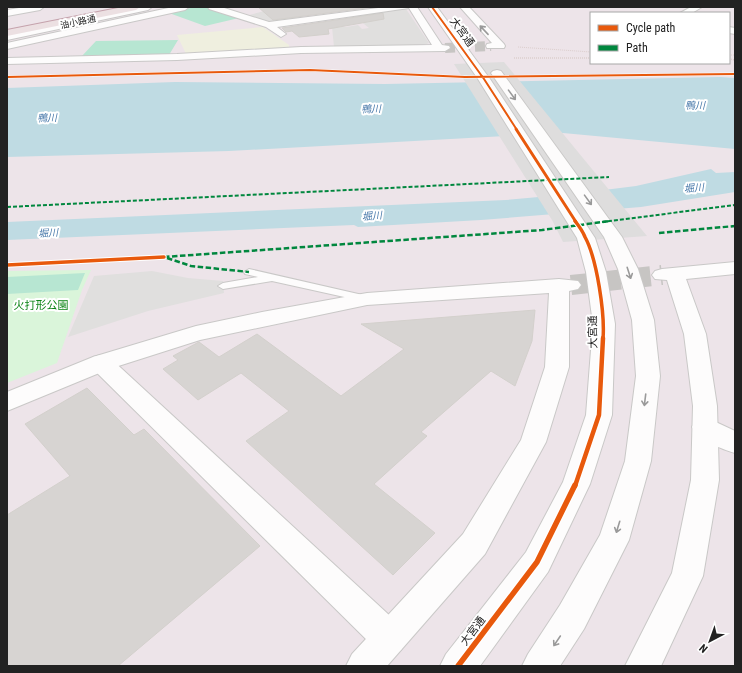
<svg xmlns="http://www.w3.org/2000/svg" width="742" height="673" viewBox="0 0 742 673" font-family="'Roboto Condensed','Noto Sans JP',sans-serif">
<style>
.industrial{fill:#ede4e9;fill-rule:evenodd}
.farmland{fill:#efefdf}
.park{fill:#daf5da}
.pitch{fill:#b7e6d2}
.parking{fill:#e0dfde}
.water{fill:#bfdbe3}
.pier{fill:#dedddd}
.building{fill:#d7d4d2;stroke:#d3d0cc}
.lines{fill:none;stroke-linecap:round;stroke-linejoin:round}
.minor-tunnel{stroke:#c7c5c3;stroke-width:10;stroke-dasharray:10 5;stroke-linecap:butt}
.tertiary-tunnel{stroke:#c7c5c3;stroke-width:20;stroke-dasharray:20 10;stroke-linecap:butt}
.service-casing{stroke:#c9c8c7;stroke-width:2}
.minor-casing{stroke:#c9c8c7;stroke-width:2}
.tertiary-casing{stroke:#c9c8c7;stroke-width:2}
.motorway-casing{stroke:#c5a2ac;stroke-width:2}
.path-far1{stroke:#dccecd;stroke-width:1;stroke-dasharray:1 1;stroke-linecap:butt}
.path{stroke:#dccecd;stroke-width:1.5;stroke-dasharray:1 1;stroke-linecap:butt}
.service{fill:#fdfcfc;fill-rule:evenodd}
.minor{fill:#fdfcfc;fill-rule:evenodd}
.tertiary{fill:#fdfcfc;fill-rule:evenodd}
.motorway{fill:#ece0e2;fill-rule:evenodd}
.quiet-far1{stroke:#00873e;stroke-width:2;stroke-dasharray:4 2;stroke-linecap:butt}
.quiet{stroke:#00873e;stroke-width:2.5;stroke-dasharray:5.5 2.5;stroke-linecap:butt}
.cycleway-far4-casing{stroke:#fff;stroke-width:3}
.cycleway-far3-casing{stroke:#fff;stroke-width:5}
.cycleway-far2-casing{stroke:#fff;stroke-width:5.5}
.cycleway-far1-casing{stroke:#fff;stroke-width:7}
.cycleway-casing{stroke:#fff;stroke-width:8}
.cycleway-far4{stroke:#e8590c;stroke-width:2}
.cycleway-far3{stroke:#e8590c;stroke-width:3}
.cycleway-far2{stroke:#e8590c;stroke-width:3.5}
.cycleway-far1{stroke:#e8590c;stroke-width:4.5}
.cycleway{stroke:#e8590c;stroke-width:5.5}
.oneway{stroke:#9a9a9a}
.labels{text-anchor:middle;dominant-baseline:central;stroke-width:4;stroke-linejoin:round;paint-order:stroke}
.far-street-label{font-size:9px;fill:#222;stroke:#fff}
.far-water-label{font-size:10px;font-style:italic;fill:#4a7aab;stroke:#fff}
.street-label{font-size:11px;fill:#222;stroke:#fff}
.park-label{font-size:11px;fill:#0c8416;stroke:#fff}
</style>
<rect width="100%" height="100%" fill="#f0eeeb"/>
<path class="industrial" d="M7,7h728v659h-728zM591,13h138v50h-138z"/>
<path class="farmland" d="M263,27l26,18v2l-6,2 -97,5 -9,-19z"/>
<path class="park" d="M91,270l-9,20 -25,73 -50,20v-112z"/>
<path class="pitch" d="M195,7h11l33,11 -34,8 -36,-13z
M178,40l-9,15 -87,1 14,-15z
M85,273l-7,17 -71,4v-17z"/>
<path class="parking" d="M275,8l33,10 -41,4 -21,-6z
M406,9l23,34 -5,2 -90,2 -2,-20h14l12,-2 4,4 7,-1 -15,-12z
M152,271l36,7 35,3 1,12 -76,18 -80,26 26,-61z"/>
<path class="water" d="M720,77l15,1v71l-172,-16 -334,18 -222,6v-69l168,-6 210,2z
M711,169l5,4 19,-1v20l-94,15 -160,13 -123,7 -4,-2 -347,15v-18l499,-22 66,-6 64,-8z"/>
<path class="pier" d="M504,62l143,174 -84,6 -11,-22 -98,-156z"/>
<path class="building" d="M258,7h116l-101,13z
M383,13l1,6 -56,10 1,5 -30,3 -7,-6 -6,1 -4,-4z
M535,310l-3,31 -17,45 -24,-15 -70,61 6,4 -53,48 61,49 -42,42 -147,-134 43,-30 -48,-38 -43,27 -35,-31 15,-9 -5,-4 24,-13 2,-1 20,15 38,-23 84,62 63,-47 -43,-25z
M87,388l47,47 10,-6 116,117 -142,120h-111v-151l63,-39 -45,-52z"/>
<g class="lines">
<path class="minor-tunnel" d="M445,48l46,-2"/>
<path class="tertiary-tunnel" d="M571,285l91,-10"/>
<defs>
<path id="service" d="M249,269l118,27 4,1 2,2 -2,2 -4,1 -95,-21 -49,8 -5,-3 5,-3 35,-6 -13,-3 -1,-2z"/>
<path id="minor" d="M25,7h19l-4,3 -33,6v-6z
M173,7h16l-4,3 -178,39v-6z
M208,7h13l48,15 117,-15h31l25,38 7,1 1,2 -5,3 -144,2 -124,7 -170,4v-6l170,-4 124,-7 131,-2 -23,-37 -132,19 9,7 -5,3 -15,-10 -57,-18z
M460,7h9l35,37 1,2 -1,2h-17l-1,-2 1,-2 5,-1z
M691,7h11l-10,6h-12z
M729,27l6,1v6l-6,-1z
M101,355l8,2 292,269 5,12 -5,12 -12,5 -12,-5 -284,-281 -4,-6 4,-6z
M705,417l30,14v22c-14,-4 -36,-13 -43,-26l4,-7z"/>
<path id="tertiary" d="M135,7h17l-4,3 -141,30v-6z
M428,7h9l53,72 105,159 11,34 9,52 -3,91 -22,69 -42,88 -68,94h-40l6,-12 80,-102 37,-70 23,-67 7,-91 -7,-52 -9,-34 -99,-159z
M497,70l4,1 121,166 16,32 16,51 6,56 -9,85 -22,79 -45,89 -24,37h-38l6,-12 32,-49 40,-70 25,-74 11,-85 -4,-56 -14,-51 -14,-32 -113,-164 2,-2z
M735,262v12l-49,5 20,55 11,72 2,74 -16,96 -42,90h-36l47,-93 19,-93 2,-74 -9,-72 -17,-54 -12,-1 -3,-4 3,-4 7,-2z
M559,279l19,2 3,4 -3,4 -9,2v76l-23,75 -61,112 -98,112h-41l6,-12 111,-120 58,-94 24,-73 4,-74 -182,12 -167,35 -91,29 -102,42v-19l86,-35 103,-31 66,-14 105,-19z"/>
<path id="motorway" d="M123,7h17l-4,3 -129,26v-6z"/>
</defs>
<use href="#service" class="service-casing"/>
<use href="#minor" class="minor-casing"/>
<use href="#tertiary" class="tertiary-casing"/>
<use href="#motorway" class="motorway-casing"/>
<path class="path-far1" d="M518,47l73,5
M729,55h6"/>
<path class="path" d="M514,58h77
M729,59l6,1"/>
<use href="#service" class="service"/>
<use href="#minor" class="minor"/>
<use href="#tertiary" class="tertiary"/>
<use href="#motorway" class="motorway"/>
<path class="quiet-far1" d="M7,207l602,-30
M602,222l133,-17"/>
<path class="quiet" d="M659,233l76,-7
M164,257l378,-27 68,-9
M167,258l24,8 58,6"/>
<defs>
<path id="cycleway-far4" d="M432,7l52,72 33,51
M7,77l303,-7 155,7 270,-3"/>
<path id="cycleway-far3" d="M516,129l60,93"/>
<path id="cycleway-far2" d="M575,221c4,5 8,11 10,16 12,22 20,77 18,102
M7,265l157,-8"/>
<path id="cycleway-far1" d="M575,486l24,-71 4,-77"/>
<path id="cycleway" d="M458,666l79,-104 38,-77"/>
</defs>
<use href="#cycleway-far4" class="cycleway-far4-casing"/>
<use href="#cycleway-far3" class="cycleway-far3-casing"/>
<use href="#cycleway-far2" class="cycleway-far2-casing"/>
<use href="#cycleway-far1" class="cycleway-far1-casing"/>
<use href="#cycleway" class="cycleway-casing"/>
<use href="#cycleway-far4" class="cycleway-far4"/>
<use href="#cycleway-far3" class="cycleway-far3"/>
<use href="#cycleway-far2" class="cycleway-far2"/>
<use href="#cycleway-far1" class="cycleway-far1"/>
<use href="#cycleway" class="cycleway"/>
</g>
<defs><path id="oneway-shaft" d="M-6 0H5M1.5-3L5.5 0L1.5 3" fill="none" stroke-width="1.6" stroke-linecap="round" stroke-linejoin="round"/></defs>
<g class="oneway">
<use href="#oneway-shaft" transform="translate(484 30) rotate(-133)"/>
<use href="#oneway-shaft" transform="translate(512 95) rotate(54)"/>
<use href="#oneway-shaft" transform="translate(588 200) rotate(54)"/>
<use href="#oneway-shaft" transform="translate(629 273) rotate(72)"/>
<use href="#oneway-shaft" transform="translate(645 400) rotate(97)"/>
<use href="#oneway-shaft" transform="translate(618 527) rotate(107)"/>
<use href="#oneway-shaft" transform="translate(557 641) rotate(124)"/>
</g>
<g class="labels">
<g class="far-street-label">
<text transform="translate(78 22) rotate(-12)">油小路通</text>
</g>
<g class="far-water-label">
<text x="695" y="105">鴨川</text>
<text transform="translate(371 109) rotate(-2)">鴨川</text>
<text transform="translate(47 118) rotate(-2)">鴨川</text>
<text transform="translate(694 188) rotate(-5)">堀川</text>
<text transform="translate(372 216) rotate(-5)">堀川</text>
<text transform="translate(48 233) rotate(-3)">堀川</text>
</g>
<g class="street-label">
<text transform="translate(462 32) rotate(54)">大宮通</text>
<text transform="translate(593 332) rotate(-91)">大宮通</text>
<text transform="translate(473 631) rotate(-53)">大宮通</text>
</g>
<g class="park-label">
<text x="41" y="305">火打形公園</text>
</g>
</g>
<rect width="742" height="673" fill="none" stroke="#222222" stroke-width="16"/>
<rect x="590" y="12" width="140" height="52" fill="#ffffff" stroke="#a7a7a7"/>
<rect x="598" y="25" width="20" height="6" fill="#e8590c" stroke="#a7a7a7"/>
<text x="626" y="32" font-size="12" fill="#222222">Cycle path</text>
<rect x="598" y="45" width="20" height="6" fill="#00873e" stroke="#a7a7a7"/>
<text x="626" y="52" font-size="12" fill="#222222">Path</text>
<g transform="translate(710 641) rotate(221)" stroke="#ffffff" stroke-width="3" paint-order="stroke">
<path d="M0-3L7 15L0 10L-7 15Z" fill="#222222"/>
<text y="-6" font-size="11" font-weight="bold" text-anchor="middle" fill="#222222">N</text>
</g>
</svg>
